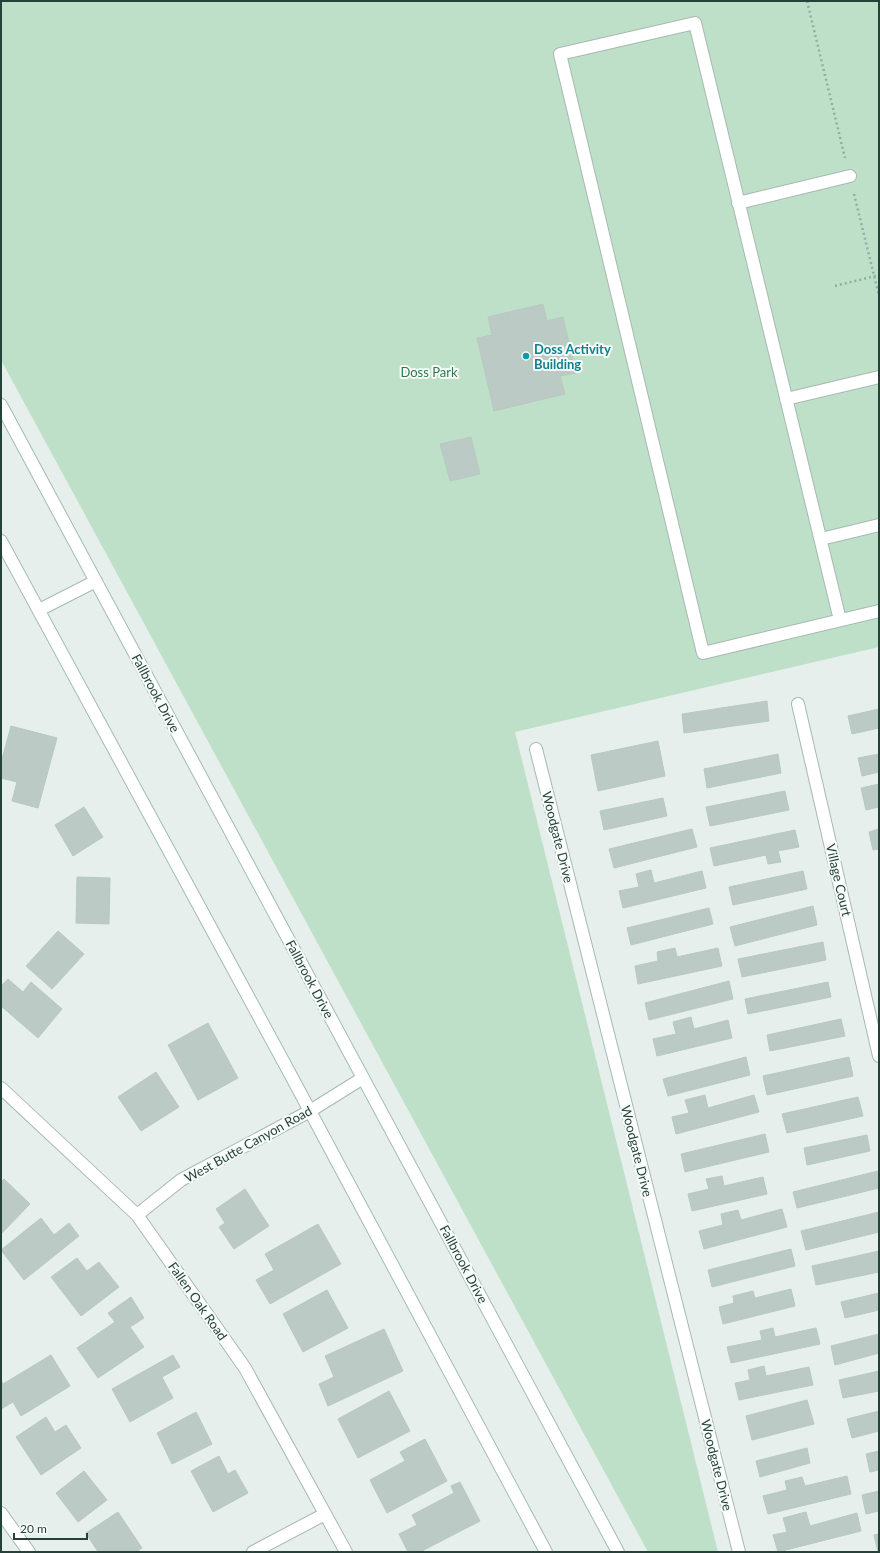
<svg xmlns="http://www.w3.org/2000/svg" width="880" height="1553" viewBox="0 0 880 1553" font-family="Lato,sans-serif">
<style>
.green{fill:#bfe0c8}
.building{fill:#bbcac4;stroke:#b8c9c2}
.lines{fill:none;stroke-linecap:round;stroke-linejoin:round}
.service-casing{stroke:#a8b8b2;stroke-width:14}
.minor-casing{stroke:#a8b8b2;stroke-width:14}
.secondary-casing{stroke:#a4bbb3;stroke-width:14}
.path{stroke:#86b3a5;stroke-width:2.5;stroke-dasharray:2 3;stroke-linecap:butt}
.service{stroke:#fff;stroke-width:12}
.minor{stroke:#fff;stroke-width:12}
.secondary{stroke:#fff;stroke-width:12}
.culture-dot{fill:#0f9aa8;stroke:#f7fbf9;stroke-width:1.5}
.labels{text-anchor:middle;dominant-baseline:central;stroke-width:4;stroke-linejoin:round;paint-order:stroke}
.culture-label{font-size:13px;font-weight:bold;fill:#0d838f;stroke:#f7fbf9;text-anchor:start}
.park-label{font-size:13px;fill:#2d7a4b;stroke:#f7fbf9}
.street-label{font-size:13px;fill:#24423a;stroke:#f7fbf9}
</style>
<rect width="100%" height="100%" fill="#e6efeb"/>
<path class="green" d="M1,1h878v646l-364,85 203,820h-70l-647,-1192z"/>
<path class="building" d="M543,304l4,17 16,-4 13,56 -16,3 5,18 -71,17 -17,-73 15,-3 -4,-18z
M471,437l9,37 -30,7 -10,-37z
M767,701l2,20 -85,12 -2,-19z
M879,709v19l-27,6 -4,-18z
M11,726l46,12 -19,70 -26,-7 5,-19 -16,-4v-15z
M658,741l7,35 -67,15 -7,-36z
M778,754l3,19 -74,15 -3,-19z
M879,754v18l-17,4 -4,-18z
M879,784v23l-13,3 -5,-22z
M785,791l4,19 -79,16 -4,-19z
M663,798l4,18 -63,14 -4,-19z
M84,807l19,30 -30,19 -18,-31z
M692,829l5,18 -83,21 -5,-19z
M879,829v20l-6,1 -4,-18z
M795,830l4,17 -21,4 3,11 -13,2 -2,-9 -52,11 -4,-18z
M651,870l3,13 48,-12 4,17 -83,20 -4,-17 20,-4 -3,-13z
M803,871l4,18 -74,16 -4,-18z
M77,877l33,1 -1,46 -33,-1z
M813,906l4,19 -82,21 -5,-19z
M709,908l4,16 -82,21 -4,-17z
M58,931l26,23 -32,35 -26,-23z
M823,942l3,18 -84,17 -4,-18z
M675,948l2,9 41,-9 4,18 -84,18 -3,-18 23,-5 -1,-9z
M8,979l15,13 8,-10 31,27 -24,29 -37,-32v-20z
M729,981l4,18 -84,21 -4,-17z
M828,982l3,15 -83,17 -3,-15z
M691,1017l3,12 34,-9 4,18 -75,18 -4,-17 23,-5 -3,-12z
M841,1019l4,17 -75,15 -3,-16z
M208,1023l30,55 -40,22 -30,-55z
M746,1057l4,18 -82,21 -5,-17z
M849,1057l4,19 -86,19 -4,-19z
M156,1072l23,35 -38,24 -23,-34z
M705,1095l3,13 46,-13 5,17 -83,22 -4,-17 17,-4 -4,-13z
M858,1097l5,19 -76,17 -5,-19z
M765,1134l4,18 -84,20 -4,-18z
M867,1135l3,16 -63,14 -3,-17z
M878,1171l1,17 -82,20 -4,-16z
M722,1176l2,10 39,-9 4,17 -75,17 -4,-17 21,-5 -3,-10z
M4,1179l26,25 -29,30v-52z
M245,1189l24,37 -35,23 -15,-22 6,-4 -9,-14z
M782,1209l5,18 -83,22 -5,-18 24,-6 -2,-11 17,-4 3,10z
M879,1212v20l-73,18 -5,-19z
M41,1218l13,17 15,-12 10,13 -55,44 -23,-30z
M318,1224l23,40 -71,40 -14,-24 18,-10 -9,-16z
M791,1249l4,17 -83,21 -4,-17z
M879,1251v21l-63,13 -4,-19z
M77,1258l10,13 12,-9 20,25 -38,29 -30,-39z
M791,1289l4,17 -72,18 -4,-17 15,-4 -1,-7 20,-5 2,7z
M327,1290l21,38 -45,24 -20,-38z
M879,1293v17l-34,8 -4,-16z
M131,1297l13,21 -14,9 14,20 -46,31 -21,-30 38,-26 -7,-9z
M773,1328l2,9 41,-9 4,16 -89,19 -4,-16 35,-7 -2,-9z
M384,1329l19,42 -75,35 -9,-22 15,-7 -9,-21z
M879,1334v19l-44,12 -4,-19z
M51,1355l19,31 -49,30 -8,-14 -12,7v-29l2,4z
M173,1355l7,12 -18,10 11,21 -43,24 -18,-33z
M764,1366l2,10 43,-9 4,18 -74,15 -4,-17 15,-3 -2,-10z
M879,1371v20l-36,7 -4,-18z
M389,1391l21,40 -52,27 -20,-39z
M807,1400l7,24 -62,16 -6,-24z
M879,1411v20l-27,7 -5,-19z
M196,1412l16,32 -40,20 -15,-31z
M46,1417l9,15 11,-7 15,23 -40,27 -25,-38z
M425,1439l22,42 -60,32 -17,-33 35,-19 -5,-9z
M807,1448l3,15 -50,14 -4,-16z
M879,1451v19l-9,2 -4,-18z
M219,1456l9,18 7,-4 13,23 -35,19 -22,-41z
M84,1471l23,29 -29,22 -22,-29z
M847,1476l4,18 -83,20 -5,-18 24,-6 -2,-9 17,-4 3,9z
M460,1482l20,39 -60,31h-12l-9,-18 18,-9 -5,-10 42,-22 -3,-7z
M879,1491v20l-13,3 -4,-19z
M118,1512l24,36 -6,4h-38l-12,-19z
M806,1512l4,14 47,-13 4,18 -83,21 -5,-17 14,-3 -4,-14z
M879,1534v18h-1l-4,-17z"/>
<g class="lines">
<defs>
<path id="service" d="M738,203l112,-27
M786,399l93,-22
M821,539l58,-14
M840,620l-145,-597 -135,31 143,599 176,-42"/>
<path id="minor" d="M798,704l81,352
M536,749l203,803
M1,1088l136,127 108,153 101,184
M137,1215l44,-35 129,-69 53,-33
M1,1513l28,39
M253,1552l72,-38"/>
<path id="secondary" d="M1,405l617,1147
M1,541l287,529 258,482
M39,610l57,-29"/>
</defs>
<use href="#service" class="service-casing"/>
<use href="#minor" class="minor-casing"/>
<use href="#secondary" class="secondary-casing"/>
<path class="path" d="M807,1l38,157
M854,194l25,102
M835,286l44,-11"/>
<use href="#service" class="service"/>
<use href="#minor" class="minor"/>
<use href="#secondary" class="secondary"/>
</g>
<circle class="culture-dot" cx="526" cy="356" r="4"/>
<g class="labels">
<g class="culture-label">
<text x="534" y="349">Doss Activity<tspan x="534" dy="15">Building</tspan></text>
</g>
<g class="park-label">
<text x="429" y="372">Doss Park</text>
</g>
<g class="street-label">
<text transform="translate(156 693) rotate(62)">Fallbrook Drive</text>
<text transform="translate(558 837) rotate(76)">Woodgate Drive</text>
<text transform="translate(839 880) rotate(77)">Village Court</text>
<text transform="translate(310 979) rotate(62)">Fallbrook Drive</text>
<text transform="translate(248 1144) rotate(-29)">West Butte Canyon Road</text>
<text transform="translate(637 1151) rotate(76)">Woodgate Drive</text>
<text transform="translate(464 1264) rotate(62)">Fallbrook Drive</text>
<text transform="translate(198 1301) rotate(55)">Fallen Oak Road</text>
<text transform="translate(717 1465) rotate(76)">Woodgate Drive</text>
</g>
</g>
<rect width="880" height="1553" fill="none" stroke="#24423a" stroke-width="4"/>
<path d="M14 1533v6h73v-6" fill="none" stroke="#24423a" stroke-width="2"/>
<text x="20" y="1533" font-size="12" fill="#24423a" stroke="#f7fbf9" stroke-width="3" paint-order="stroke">20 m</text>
</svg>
